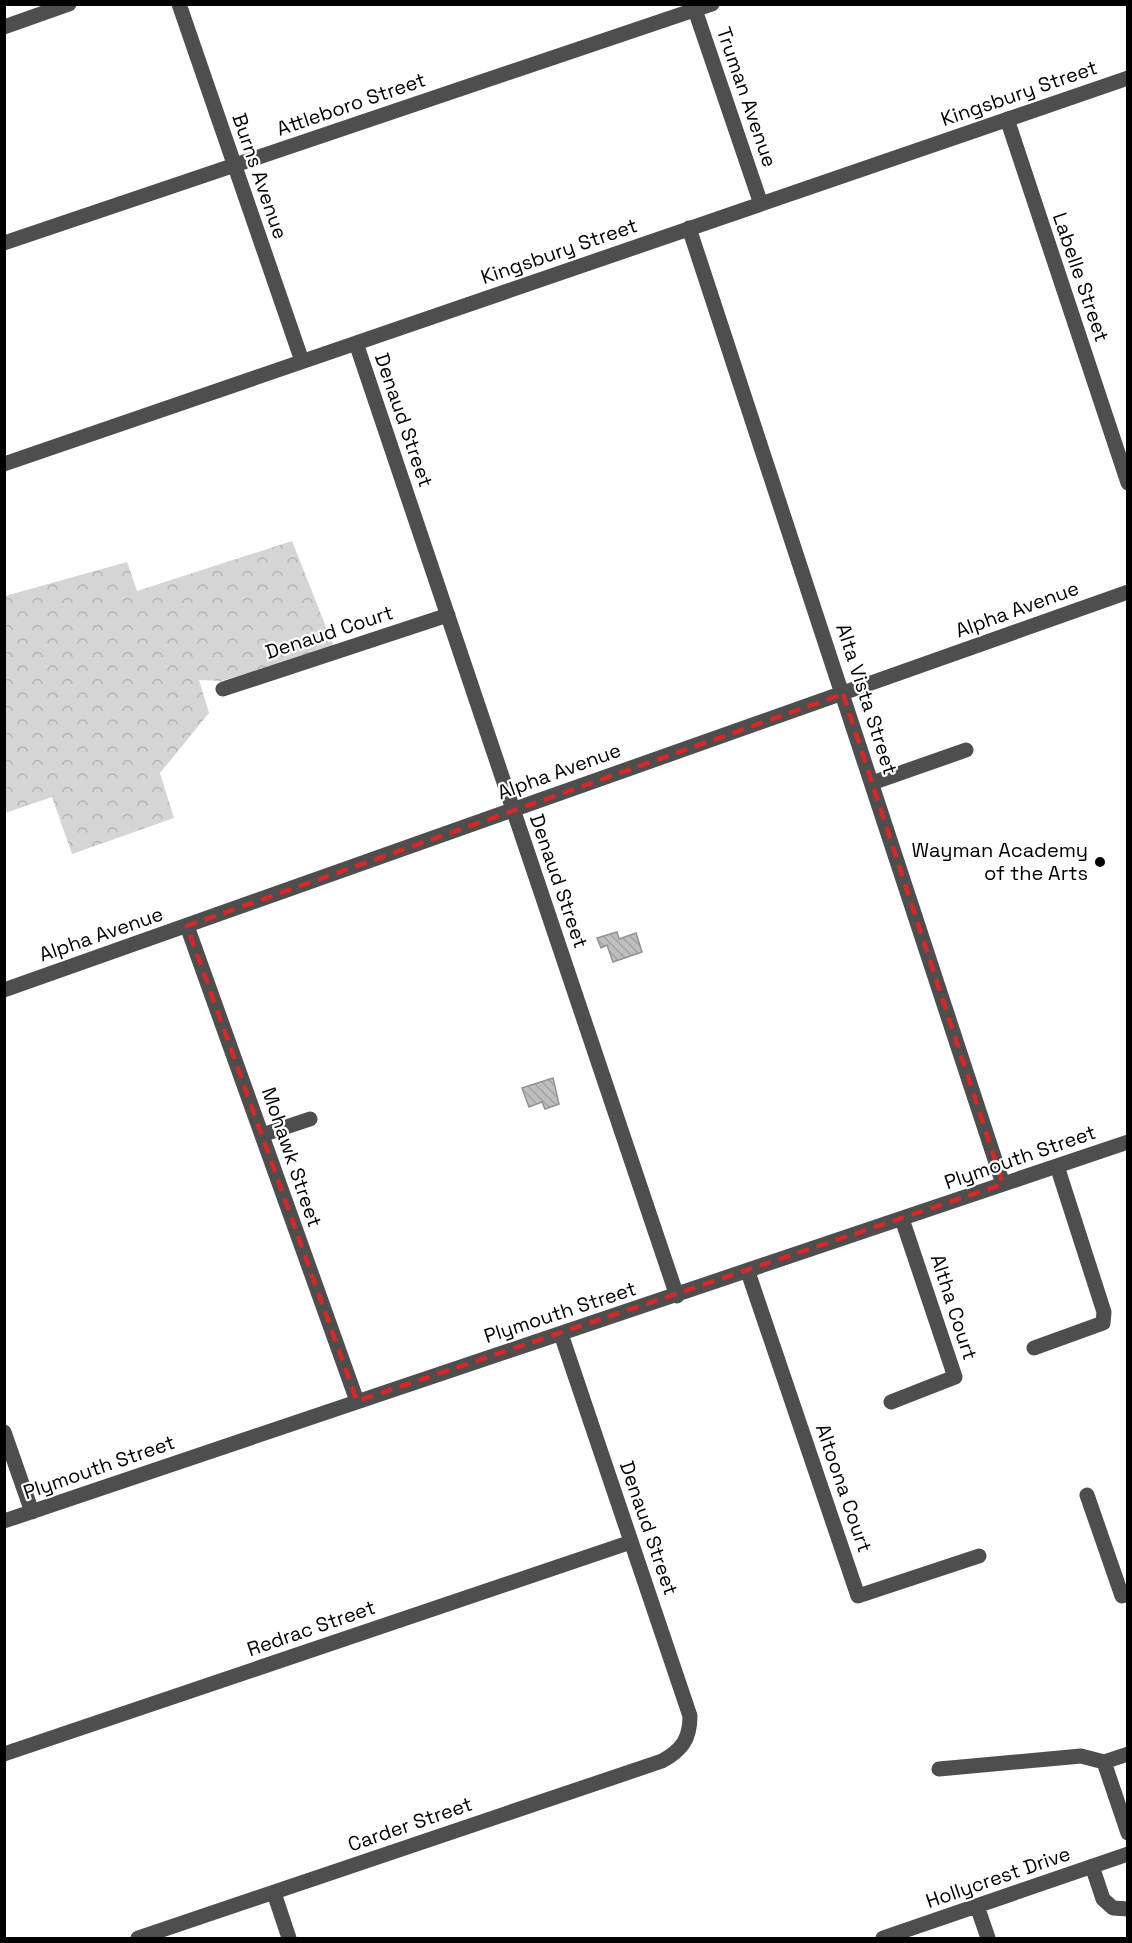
<svg xmlns="http://www.w3.org/2000/svg" width="1132" height="1943" viewBox="0 0 1132 1943" font-family="'Space Grotesk',sans-serif">
<style>
.forest{fill:url(#forest-crowns)}
.building{fill:url(#building-back-hatch);stroke:#929292;stroke-width:1.5}
.lines{fill:none;stroke-linecap:round;stroke-linejoin:round}
.minor{stroke:#4e4e4e;stroke-width:15}
.marked{fill:none;stroke:#d62828;stroke-width:4.5;stroke-dasharray:12 8;stroke-linejoin:round}
.poi-dot{fill:#000;stroke:#fff;stroke-width:2}
.labels{text-anchor:middle;dominant-baseline:central;stroke-width:4.5;stroke-linejoin:round;paint-order:stroke}
.street-label{font-size:20px;fill:#000;stroke:#fff}
.poi-label{font-size:20px;fill:#000;stroke:#fff;text-anchor:end}
</style>
<defs>
<pattern id="forest-crowns" width="20" height="18" patternUnits="userSpaceOnUse" patternTransform="scale(1.5)"><rect width="20" height="18" fill="#d5d5d5"/><path d="M2 6a3 3 0 1 1 6 0M12 15a3 3 0 1 1 6 0" fill="none" stroke="#b5b5b5"/></pattern>
<pattern id="building-back-hatch" width="6" height="6" patternUnits="userSpaceOnUse" patternTransform="scale(1.5)"><rect width="6" height="6" fill="#bebebe"/><path d="M-1 5l2 2M0 0l6 6M5-1l2 2" fill="none" stroke="#a2a2a2"/></pattern>
</defs>
<rect width="100%" height="100%" fill="#fff"/>
<path class="forest" d="M292,541l42,106 -113,34 -22,-1 10,33 -49,60 14,45 -102,36 -20,-57 -47,16v-217l122,-34 10,29z"/>
<path class="building" d="M617,932l2,7 17,-6 6,19 -29,10 -6,-17 -6,3 -4,-10z
M553,1078l6,26 -14,5 -3,-7 -13,5 -7,-19z"/>
<g class="lines">
<path class="minor" d="M179,4l123,357
M693,4l68,200
M4,27l65,-23
M1007,119l121,364
M689,228l314,956
M4,243l708,-239
M356,343l321,953
M4,464l1124,-386
M223,689l225,-74
M872,783l94,-33
M187,926l170,475
M4,990l1124,-398
M262,1135l48,-16
M748,1272l110,324 121,-40
M1034,1348l69,-25 1,-11 -47,-146
M891,1402l64,-25 -53,-158
M4,1432l28,80
M1087,1495l35,101 6,-2
M4,1521l1124,-379
M4,1754l627,-212
M1104,1762l24,71
M1104,1762l24,-8
M939,1769l142,-13 23,6
M1092,1866l11,33 10,9 15,1
M274,1893l15,45
M977,1906l11,32
M138,1938l524,-177c20,-11 28,-22 28,-45l-129,-382
M883,1938l245,-84"/>
</g>
<path class="marked" d="M843,694l160,490 -646,217 -170,-475z"/>
<circle class="poi-dot" cx="1100" cy="862" r="6"/>
<g class="labels">
<g class="street-label">
<text transform="translate(1019 93) rotate(-19)">Kingsbury Street</text>
<text transform="translate(747 97) rotate(71)">Truman Avenue</text>
<text transform="translate(351 104) rotate(-19)">Attleboro Street</text>
<text transform="translate(260 176) rotate(71)">Burns Avenue</text>
<text transform="translate(559 251) rotate(-19)">Kingsbury Street</text>
<text transform="translate(1081 277) rotate(71)">Labelle Street</text>
<text transform="translate(404 420) rotate(71)">Denaud Street</text>
<text transform="translate(1017 609) rotate(-20)">Alpha Avenue</text>
<text transform="translate(329 632) rotate(-18)">Denaud Court</text>
<text transform="translate(867 699) rotate(72)">Alta Vista Street</text>
<text transform="translate(559 771) rotate(-20)">Alpha Avenue</text>
<text transform="translate(559 881) rotate(71)">Denaud Street</text>
<text transform="translate(101 934) rotate(-19)">Alpha Avenue</text>
<text transform="translate(292 1157) rotate(71)">Mohawk Street</text>
<text transform="translate(1020 1157) rotate(-19)">Plymouth Street</text>
<text transform="translate(954 1307) rotate(72)">Altha Court</text>
<text transform="translate(560 1312) rotate(-18)">Plymouth Street</text>
<text transform="translate(99 1467) rotate(-19)">Plymouth Street</text>
<text transform="translate(844 1488) rotate(71)">Altoona Court</text>
<text transform="translate(649 1528) rotate(71)">Denaud Street</text>
<text transform="translate(311 1628) rotate(-19)">Redrac Street</text>
<text transform="translate(410 1824) rotate(-19)">Carder Street</text>
<text transform="translate(998 1877) rotate(-19)">Hollycrest Drive</text>
</g>
<g class="poi-label">
<text x="1088" y="850">Wayman Academy<tspan x="1088" dy="23">of the Arts</tspan></text>
</g>
</g>
<rect width="1132" height="1943" fill="none" stroke="#000000" stroke-width="12"/>
</svg>
